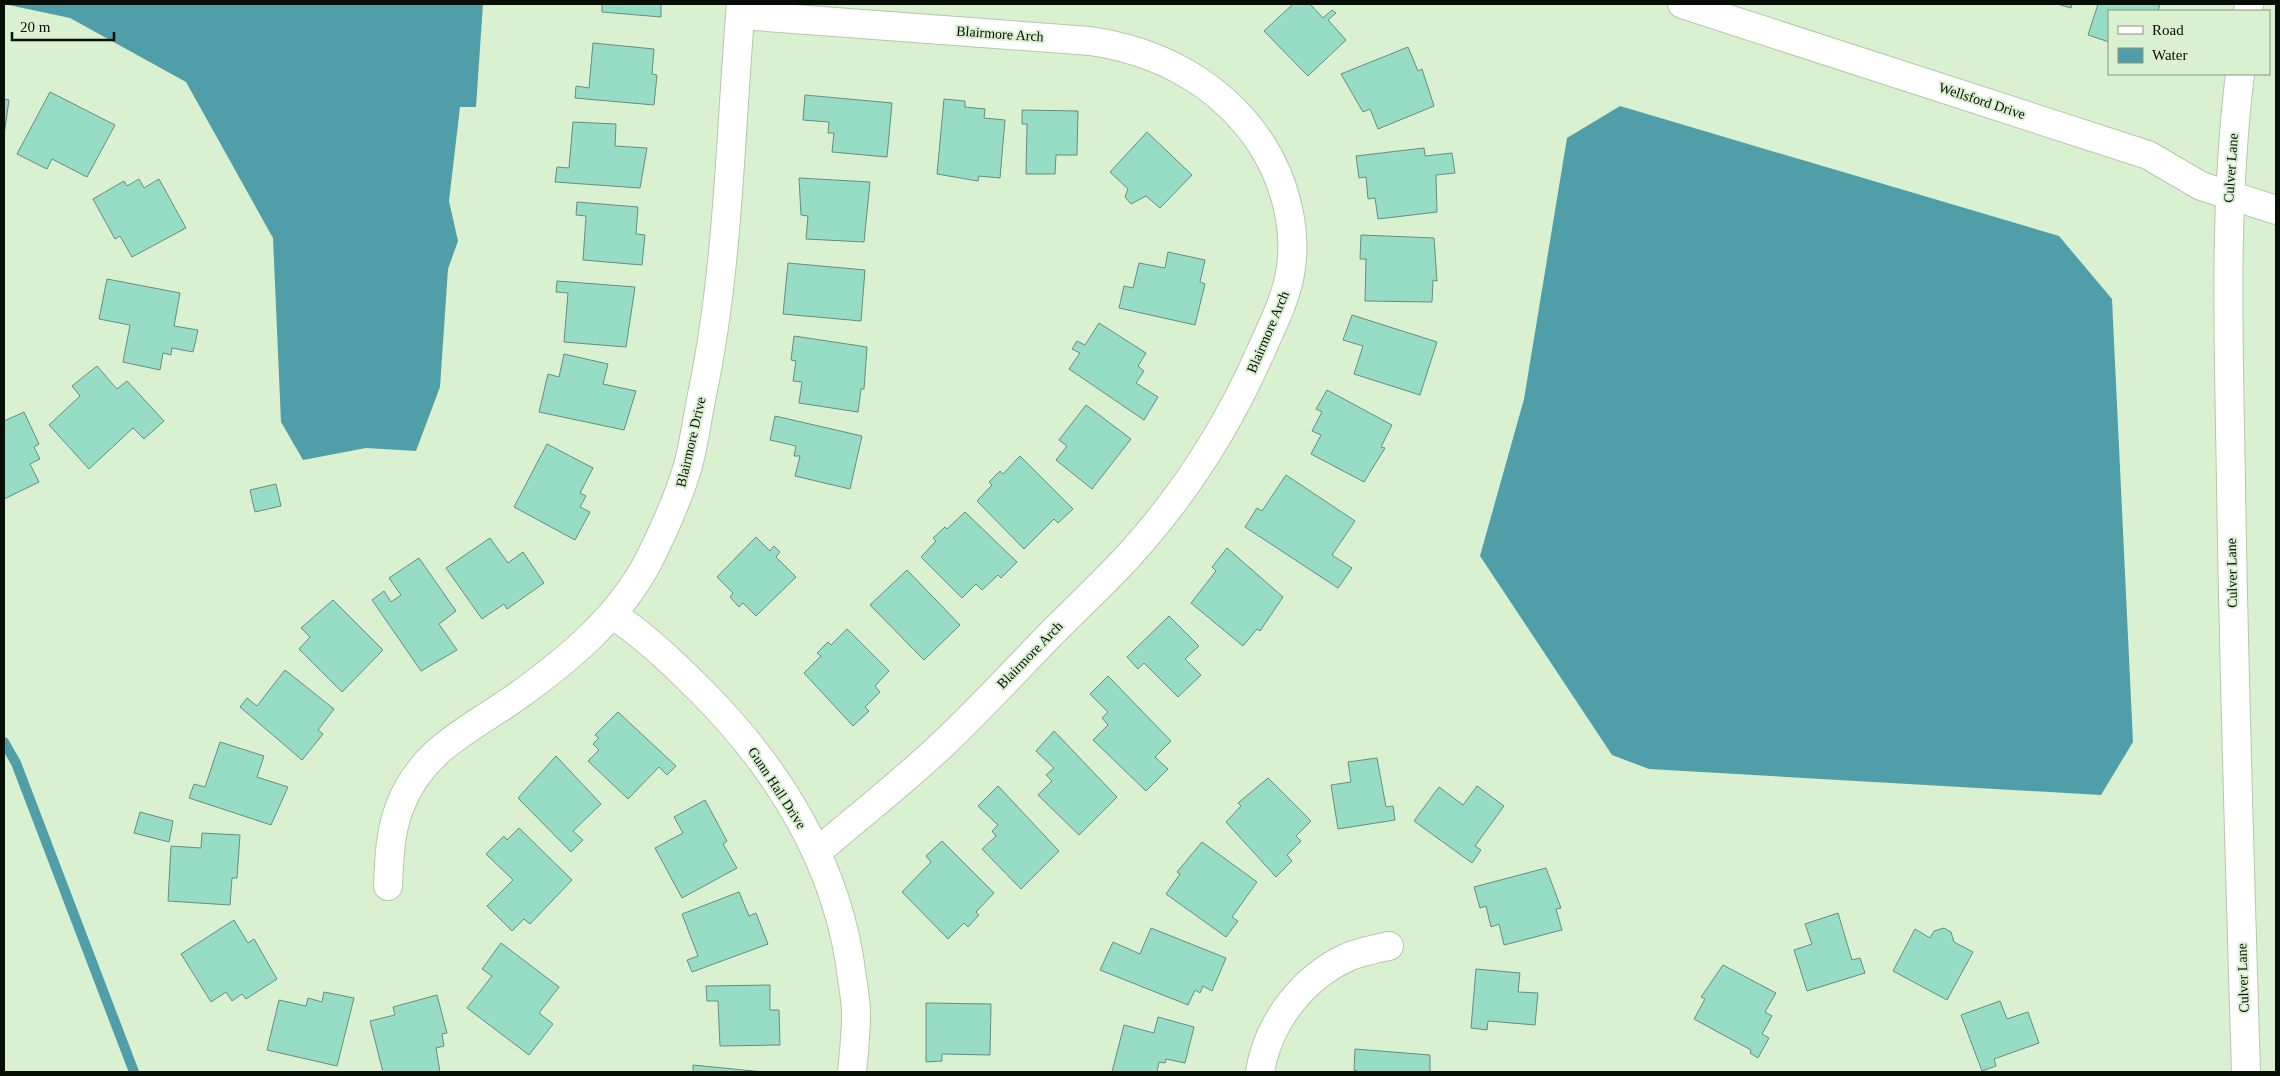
<svg xmlns="http://www.w3.org/2000/svg" width="2280" height="1076" viewBox="0 0 2280 1076" font-family="Georgia,serif">
<style>
.water{fill:#509fa8}
.lines{fill:none;stroke-linecap:round;stroke-linejoin:round}
.stream{stroke:#509fa8;stroke-width:10}
.building{fill:#97dcc4;stroke:#668d7f}
.minor-casing{stroke:#b3c9aa;stroke-width:30}
.tertiary-casing{stroke:#b3c9aa;stroke-width:30}
.minor{stroke:#fff;stroke-width:28}
.tertiary{stroke:#fff;stroke-width:28}
.labels{text-anchor:middle;dominant-baseline:central;stroke-width:4;stroke-linejoin:round;paint-order:stroke}
.street-label{font-size:14px;fill:#070e05;stroke:#daf1d1}
</style>
<rect width="100%" height="100%" fill="#daf1d1"/>
<path class="water" d="M4,4h479l-7,103h-16l-11,94 9,40 -10,28 -8,118 -24,64 -50,-3 -63,12 -22,-38 -8,-184 -87,-156 -116,-64z
M1620,106l439,130 53,63 21,443 -32,53 -452,-26 -37,-14 -132,-199 44,-157 43,-261z"/>
<g class="lines">
<path class="stream" d="M4,742l12,21 118,309"/>
</g>
<path class="building" d="M602,4h59v13l-59,-5z
M1293,4h17l13,14 9,-8 4,3 -8,7 18,20 -38,36 -44,-45z
M2057,4h15l-1,4z
M2098,4h62l-2,7h-49v31l-21,-7z
M593,43l61,6 -2,25 5,1 -3,30 -79,-7 1,-12 13,2z
M1408,47l10,24 4,-2 12,37 -56,23 -8,-20 -7,3 -22,-38z
M50,92l65,33 -28,52 -35,-18 -5,10 -30,-15z
M805,95l87,8 -5,54 -55,-5 2,-19h-6l1,-11 -26,-2z
M4,99l5,1 -5,35z
M944,99l21,2v6l20,2 -1,9 21,2 -5,58 -21,-2 -1,5 -41,-7z
M1022,110l56,1 -1,44h-21l-1,19h-29l1,-50h-5z
M573,122l43,2 -1,22 32,2 -7,40 -85,-6 2,-15 12,1z
M1147,132l45,43 -32,33 -14,-12 -15,8 -6,-7 3,-8 -18,-17z
M1424,148l1,8 27,-3 3,20 -19,2 1,37 -59,7 -3,-21 -7,1 -2,-22 -7,1 -3,-22z
M799,178l71,4 -6,60 -58,-3 2,-23 -7,-1z
M139,179l5,9 15,-9 27,49 -54,29 -12,-21 -5,3 -22,-40 31,-18 3,5z
M577,202l61,5 -2,27 9,1 -3,30 -59,-5 3,-44 -10,-1z
M1361,235l73,3 3,43 -4,-1 -1,22 -67,-1 1,-42h-6z
M1168,252l37,8 -5,22 5,2 -10,41 -76,-17 5,-22 9,2 6,-25 26,5z
M788,263l77,7 -4,51 -78,-7z
M107,279l73,14 -6,33 24,4 -5,22 -21,-4 -1,7 -8,-2 -3,17 -37,-8 7,-37 -31,-6z
M557,281l78,6 -9,60 -62,-5 4,-49 -12,-1z
M1352,315l85,27 -17,53 -66,-21 9,-28 -20,-6z
M1099,323l47,30 -8,13 6,5 -8,12 22,14 -14,23 -75,-51 11,-16 -8,-4 5,-8 8,4z
M794,336l73,11 -3,42h-3l-3,23 -59,-9 3,-21 -9,-1 3,-20 -5,-1z
M564,354l44,10 -5,20 33,7 -12,39 -85,-18 9,-38 11,3z
M97,366l20,23 10,-8 37,40 -20,18 -11,-11 -44,41 -40,-44 31,-29 -8,-10z
M1327,390l65,35 -11,22 4,1 -21,34 -53,-28 10,-19 -9,-4 10,-19 -6,-3z
M1086,405l45,34 -39,50 -36,-29 11,-14 -8,-6z
M24,412l15,32 -5,3 6,12 -10,5 9,18 -35,17v-78z
M775,416l87,20 -12,53 -55,-13 5,-20h-6l2,-10 -26,-6z
M547,444l46,24 -13,25 6,3 -6,11 10,5 -15,28 -61,-33z
M1020,456l53,53 -15,14 -4,-4 -30,30 -47,-48 15,-16 -3,-3 11,-11 3,3z
M1286,475l69,46 -23,34 20,13 -14,20 -93,-61 12,-19 5,3z
M276,484l5,22 -26,6 -5,-22z
M965,512l52,50 -16,16 -3,-3 -16,15 -6,-6 -14,14 -41,-41 15,-16 -3,-3 12,-11 2,2z
M756,537l14,14 4,-5 6,6 -4,5 20,20 -40,39 -13,-13 -4,4 -9,-10 3,-4 -16,-16z
M490,538l18,25 15,-11 21,31 -37,26 -3,-5 -22,15 -36,-51z
M1227,548l56,49 -23,34 -3,-2 -14,17 -52,-43 25,-32 -4,-4z
M419,558l37,53 -17,13 18,26 -36,21 -49,-71 12,-9 7,11 10,-7 -12,-17z
M907,570l53,55 -36,35 -54,-55z
M333,600l50,50 -41,42 -43,-43 11,-12 -9,-9z
M1169,616l30,30 -14,13 16,16 -23,22 -34,-34 -6,6 -11,-12z
M847,629l42,42 -14,15 5,6 -15,15 4,4 -16,15 -49,-53 17,-17 -4,-3 11,-11 3,3z
M285,670l49,39 -16,21 5,4 -21,26 -62,-53 7,-9 10,8z
M1108,676l63,65 -16,16 13,12 -22,22 -53,-51 15,-15 -6,-7 6,-6 -18,-18z
M618,712l58,54 -9,9 -8,-8 -31,32 -40,-38 11,-11 -6,-6 6,-6 -4,-3z
M1054,731l63,66 -38,38 -41,-40 14,-14 -6,-6 8,-7 -18,-17z
M220,742l44,14 -7,21 31,10 -17,38 -82,-27 5,-14 11,3z
M556,756l45,48 -28,27 10,9 -12,12 -53,-54z
M1377,758l9,49 7,-1 2,14 -57,9 -7,-44 20,-3 -3,-20z
M1268,778l43,43 -15,15 5,5 -14,14 5,6 -16,16 -50,-55 15,-16 -3,-3z
M998,786l61,65 -38,38 -39,-40 14,-13 -4,-5 6,-6 -20,-19z
M1477,786l27,20 -29,40 6,4 -9,13 -58,-42 25,-34 24,18z
M705,800l22,41 -4,3 14,24 -55,30 -27,-50 28,-15 -9,-16z
M140,812l33,9 -4,21 -35,-9z
M519,828l53,52 -42,44 -6,-5 -12,12 -25,-25 26,-26 -27,-26 18,-18 3,4z
M202,833l38,2 -3,43h-5l-2,27 -62,-4 3,-55 30,2z
M942,841l52,52 -18,19 3,3 -11,12 -4,-4 -16,16 -46,-47 29,-30 -5,-6z
M1202,842l55,40 -25,35 6,4 -12,16 -60,-43 14,-20 -3,-2z
M1546,868l15,40 -5,1 6,21 -58,15 -5,-21 -8,3 -5,-21 -6,2 -6,-21z
M739,892l10,24 7,-3 12,31 -76,28 -5,-12 11,-4 -16,-42z
M1838,913l14,47 8,-2 5,15 -58,18 -13,-41 18,-6 -7,-20z
M234,920l14,23 6,-4 23,40 -31,20 -4,-5 -10,7 -6,-9 -15,10 -30,-48z
M1151,928l75,30 -14,33 -9,-5 -3,7 -5,-3 -7,15 -88,-35 13,-28 27,12z
M1944,928l7,4 3,10 19,10 -26,48 -54,-29 22,-42 15,9 4,-7z
M501,943l58,44 -20,26 14,11 -24,31 -62,-47 25,-32 -10,-7z
M1723,965l53,28 -11,19 7,4 -10,18 7,4 -11,20 -8,-5 1,-3 -57,-31 11,-20 -4,-2z
M1476,969l44,4 -2,19 20,1 -3,32 -47,-4 -1,9 -16,-2z
M770,985v25h9l1,35 -60,1 -2,-45h-11l-1,-15z
M324,992l30,6 -17,68 -70,-16 12,-50 27,6 2,-8 14,4z
M437,995l10,38 -5,1 2,12 -8,2 4,24h-57l-13,-51 25,-6 -2,-8z
M2000,1001l7,18 21,-7 11,31 -45,16 2,7 -14,5 -21,-56z
M926,1003l65,1 -1,51 -48,-1v7l-16,1z
M1158,1017l36,10 -9,36 -19,-4 -1,4 -6,-1 -2,10h-45l12,-47 30,8z
M1355,1049l75,6v17h-70l-6,-2z
M693,1065l71,7h-71z"/>
<g class="lines">
<defs>
<path id="minor" d="M1682,4l466,151 53,31 75,24
M740,15l350,26c69,10 130,42 170,101 25,38 38,87 30,132 -5,27 -18,52 -29,77 -30,68 -72,136 -121,192 -28,33 -62,63 -93,95 -34,35 -68,72 -104,106 -40,38 -84,72 -126,108
M612,614c33,22 61,49 89,77 78,78 138,175 151,287 2,12 4,25 4,37 0,19 -2,38 -4,57
M388,886c1,-28 2,-54 12,-80 23,-59 72,-77 119,-111 50,-36 100,-78 129,-133 15,-30 29,-60 39,-93 7,-24 10,-50 15,-74 27,-129 28,-260 39,-391
M1260,1072c8,-49 42,-94 88,-115 12,-5 27,-8 41,-11"/>
<path id="tertiary" d="M2248,11l1,-7
M2240,74c-17,137 -11,273 -9,411 3,196 9,391 15,587"/>
</defs>
<use href="#minor" class="minor-casing"/>
<use href="#tertiary" class="tertiary-casing"/>
<use href="#minor" class="minor"/>
<use href="#tertiary" class="tertiary"/>
</g>
<g class="labels">
<g class="street-label">
<text transform="translate(1000 34) rotate(4)">Blairmore Arch</text>
<text transform="translate(1982 101) rotate(18)">Wellsford Drive</text>
<text transform="translate(2231 168) rotate(-86)">Culver Lane</text>
<text transform="translate(1268 332) rotate(-67)">Blairmore Arch</text>
<text transform="translate(691 442) rotate(-77)">Blairmore Drive</text>
<text transform="translate(2232 573) rotate(-91)">Culver Lane</text>
<text transform="translate(1030 655) rotate(-46)">Blairmore Arch</text>
<text transform="translate(777 788) rotate(57)">Gunn Hall Drive</text>
<text transform="translate(2243 978) rotate(-92)">Culver Lane</text>
</g>
</g>
<rect width="2280" height="1076" fill="none" stroke="#070e05" stroke-width="10"/>
<rect x="2108" y="10" width="162" height="65" fill="#daf1d1" stroke="#86967f"/>
<rect x="2118" y="26" width="25" height="8" fill="#ffffff" stroke="#86967f"/>
<text x="2152" y="35" font-size="15" fill="#070e05">Road</text>
<rect x="2118" y="48" width="25" height="15" fill="#509fa8" stroke="#86967f"/>
<text x="2152" y="60" font-size="15" fill="#070e05">Water</text>
<path d="M12 32v8h102v-8" fill="none" stroke="#070e05" stroke-width="2.5"/>
<text x="20" y="32" font-size="15" fill="#070e05" stroke="#daf1d1" stroke-width="4" paint-order="stroke">20 m</text>
</svg>
